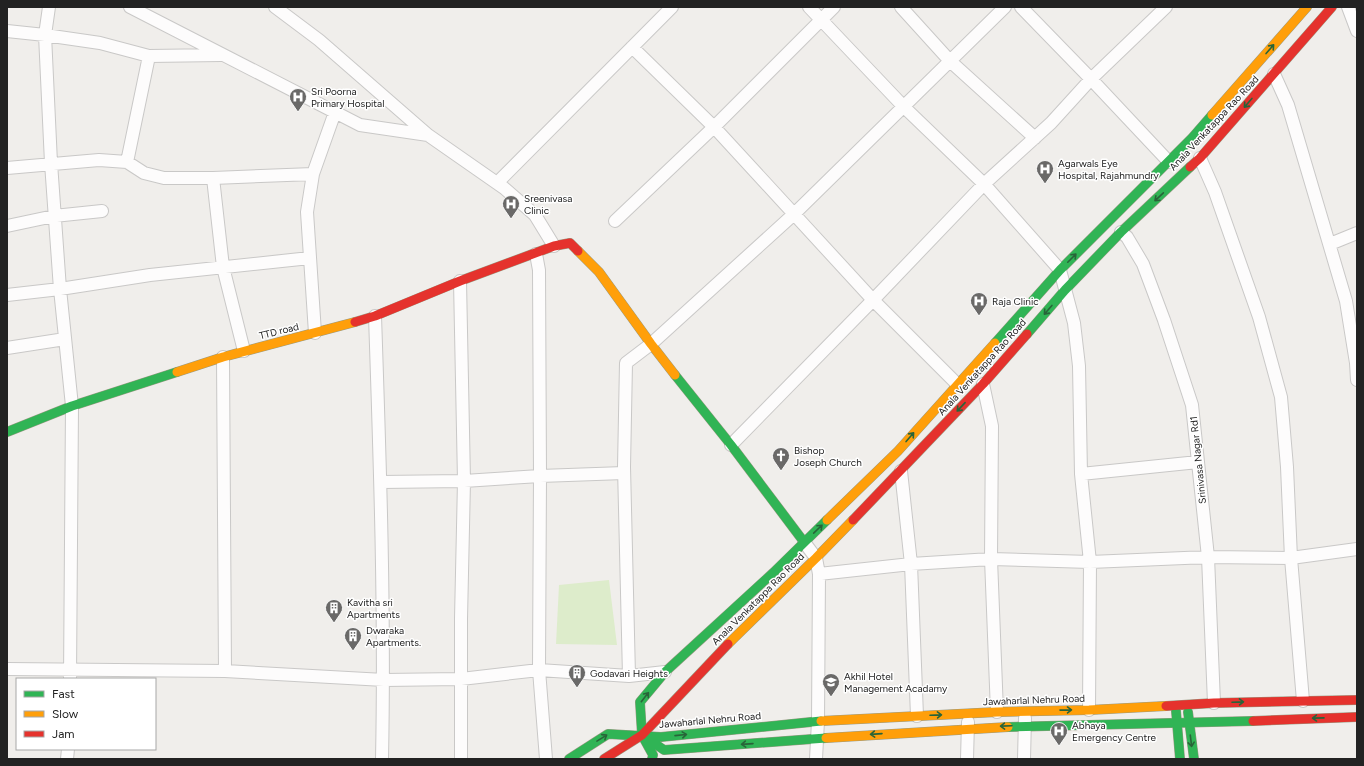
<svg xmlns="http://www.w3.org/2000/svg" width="1364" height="766" viewBox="0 0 1364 766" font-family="Figtree,sans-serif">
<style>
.grass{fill:#ddeccb}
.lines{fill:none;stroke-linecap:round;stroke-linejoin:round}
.street-casing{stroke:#c9c8c7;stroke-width:14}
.fast-casing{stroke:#999a82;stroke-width:10}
.slow-casing{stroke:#999a82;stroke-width:10}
.jam-casing{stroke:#999a82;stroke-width:10}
.street{stroke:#fdfcfc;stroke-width:12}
.fast{stroke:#30b455;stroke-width:9}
.slow{stroke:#ff9f0a;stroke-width:9}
.jam{stroke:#e5322d;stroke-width:9}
.oneway{stroke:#286439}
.labels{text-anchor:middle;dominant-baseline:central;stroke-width:3;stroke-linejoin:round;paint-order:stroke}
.poi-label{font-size:10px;fill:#222;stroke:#fff;text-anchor:start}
.street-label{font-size:10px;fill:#222;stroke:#fff}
</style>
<rect width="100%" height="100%" fill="#f0eeeb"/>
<path class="grass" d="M609,580l8,65 -61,-1 3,-59z"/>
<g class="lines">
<defs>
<path id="street" d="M49,7l-4,28 6,128 9,126 12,117 -2,273
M130,7l230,118 68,10 76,53 31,27 19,31
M275,7l44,33 109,95
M809,7l95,100 80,77 76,86 14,53 5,43 2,108 9,88 -1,148
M901,7l49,54 85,77
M1021,7l70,72 78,83
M1348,7l9,24
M7,31l38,4 55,8 49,13 72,-1
M632,47l82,80 159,173 84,84
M1274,74l14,31 58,196 10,62 1,17
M1200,158l15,34 44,125 22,80 6,70 4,91 12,143
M127,162l22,-106
M7,168l92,-8 28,2 17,11 20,5h49l100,-4
M213,178l10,89 21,84
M497,183l175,-176
M615,221l99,-94 120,-120
M7,226l47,-10 48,-5
M1121,232l6,5 16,27 21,56 28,85 16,152 6,146
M1330,244l27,-11
M536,254l3,16 1,206 -1,194 7,89
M460,281l4,200 -3,138v140
M7,295l53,-6 90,-14 160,-17
M375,316c5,147 10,295 7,443
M315,333l-8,-121 6,-38 22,-62
M7,348l58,-9
M223,357l2,314
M983,384l9,42 -1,133 6,153
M731,445l142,-145 111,-116 67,-61 40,-44 75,-72
M901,471l10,93 6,152
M1081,474l117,-12
M381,482l83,-1 76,-5 84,-3
M804,542l12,16 3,16 -1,147 -2,38
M819,574l92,-10 80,-5 99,3 118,-5 83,1 66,-9
M7,669l218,2 159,9 77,-1 78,-9 90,6 36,-4
M629,676l-5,-209 2,-104 25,-19 143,-130 211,-207
M67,759l1,-10
M967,759l1,-37
M1024,759l1,-41"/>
<path id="fast" d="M1027,334l38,-44 56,-58 69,-65
M995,343l65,-73 132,-132 20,-23
M675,375l56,70 73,97
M7,432l65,-26 105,-34
M1176,711l4,48
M1188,712l6,47
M1008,727l245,-6
M644,736l20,14 162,-12
M569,759l39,-25 53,3 160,-16
M652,759l1,-4 -11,-20 -2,-33 25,-30 109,-100 53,-52"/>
<path id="slow" d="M1212,115l95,-108
M578,251l21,21 52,72 24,31
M177,372l46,-15 132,-35
M827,520l71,-69 97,-108
M728,644l88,-86 37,-38
M821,721l176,-9 92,-2 77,-4
M826,738l182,-11"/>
<path id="jam" d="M1190,167l10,-9 132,-151
M355,322l20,-6 85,-35 94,-35 16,-3 8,8
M853,520l130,-136 44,-50
M1166,706l48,-3 143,-3
M1253,721l104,-4
M604,759l38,-24 86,-91"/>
</defs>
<use href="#street" class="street-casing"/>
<use href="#fast" class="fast-casing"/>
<use href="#slow" class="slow-casing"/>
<use href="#jam" class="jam-casing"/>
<use href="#street" class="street"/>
<use href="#fast" class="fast"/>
<use href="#slow" class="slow"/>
<use href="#jam" class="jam"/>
</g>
<defs><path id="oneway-shaft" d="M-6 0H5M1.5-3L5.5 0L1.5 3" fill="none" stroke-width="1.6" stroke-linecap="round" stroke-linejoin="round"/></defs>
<g class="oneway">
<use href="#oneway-shaft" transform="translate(1270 49) rotate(-49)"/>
<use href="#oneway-shaft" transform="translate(1248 103) rotate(131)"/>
<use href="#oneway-shaft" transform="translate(1159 197) rotate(137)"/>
<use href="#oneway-shaft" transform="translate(1072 258) rotate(-45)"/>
<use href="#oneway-shaft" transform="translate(1048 310) rotate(131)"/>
<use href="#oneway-shaft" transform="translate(961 407) rotate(133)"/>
<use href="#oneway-shaft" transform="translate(910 437) rotate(-49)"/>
<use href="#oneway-shaft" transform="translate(818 529) rotate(-44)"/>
<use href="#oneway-shaft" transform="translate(645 697) rotate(-52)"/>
<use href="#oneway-shaft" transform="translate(1238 702) rotate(-2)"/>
<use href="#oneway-shaft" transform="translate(1066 710) rotate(-1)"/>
<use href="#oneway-shaft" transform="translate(936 715) rotate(-2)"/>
<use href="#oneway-shaft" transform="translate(1318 718) rotate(179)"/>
<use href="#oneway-shaft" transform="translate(1006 726) rotate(178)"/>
<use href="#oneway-shaft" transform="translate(876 734) rotate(176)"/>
<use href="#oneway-shaft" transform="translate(681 735) rotate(-6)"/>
<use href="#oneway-shaft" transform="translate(602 738) rotate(-32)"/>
<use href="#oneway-shaft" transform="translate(1191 741) rotate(83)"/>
<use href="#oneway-shaft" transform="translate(747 744) rotate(176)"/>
</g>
<defs>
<symbol id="hospital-pin" viewBox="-11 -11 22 30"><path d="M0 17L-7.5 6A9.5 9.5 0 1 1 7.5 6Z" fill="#6a6968" stroke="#fff"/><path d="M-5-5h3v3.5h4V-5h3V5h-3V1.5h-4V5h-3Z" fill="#fff"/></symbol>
<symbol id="church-pin" viewBox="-11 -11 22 30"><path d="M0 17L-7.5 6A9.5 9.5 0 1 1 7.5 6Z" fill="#6a6968" stroke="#fff"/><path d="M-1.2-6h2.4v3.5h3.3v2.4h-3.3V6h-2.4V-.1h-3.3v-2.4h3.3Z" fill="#fff"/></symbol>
<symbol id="building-pin" viewBox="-11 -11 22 30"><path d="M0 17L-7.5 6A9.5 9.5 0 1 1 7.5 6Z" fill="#6a6968" stroke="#fff"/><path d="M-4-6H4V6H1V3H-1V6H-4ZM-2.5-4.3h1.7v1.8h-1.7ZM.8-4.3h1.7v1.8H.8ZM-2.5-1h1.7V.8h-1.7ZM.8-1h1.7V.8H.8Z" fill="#fff"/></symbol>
<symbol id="university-pin" viewBox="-11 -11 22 30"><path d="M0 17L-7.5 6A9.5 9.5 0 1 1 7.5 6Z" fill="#6a6968" stroke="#fff"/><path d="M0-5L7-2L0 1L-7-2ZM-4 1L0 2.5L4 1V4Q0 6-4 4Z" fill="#fff"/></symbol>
</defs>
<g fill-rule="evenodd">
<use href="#hospital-pin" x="288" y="87" width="20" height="27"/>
<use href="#hospital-pin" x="1035" y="159" width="20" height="27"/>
<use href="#hospital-pin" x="501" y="194" width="20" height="27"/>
<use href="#hospital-pin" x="969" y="291" width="20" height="27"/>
<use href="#church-pin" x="771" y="446" width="20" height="27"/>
<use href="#building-pin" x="324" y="598" width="20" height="27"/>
<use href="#building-pin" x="343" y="626" width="20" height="27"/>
<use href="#building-pin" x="567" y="663" width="20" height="27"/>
<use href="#university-pin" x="821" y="672" width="20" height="27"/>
<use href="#hospital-pin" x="1049" y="721" width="20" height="27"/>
</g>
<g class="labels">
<g class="poi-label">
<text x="311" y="91">Sri Poorna<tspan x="311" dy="12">Primary Hospital</tspan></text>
<text x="1058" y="163">Agarwals Eye<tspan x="1058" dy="12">Hospital, Rajahmundry</tspan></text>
<text x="524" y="198">Sreenivasa<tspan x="524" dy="12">Clinic</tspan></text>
<text x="992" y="301">Raja Clinic</text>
<text x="794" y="450">Bishop<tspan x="794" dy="12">Joseph Church</tspan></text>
<text x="347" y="602">Kavitha sri<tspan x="347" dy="12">Apartments</tspan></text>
<text x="366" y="630">Dwaraka<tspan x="366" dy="12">Apartments.</tspan></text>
<text x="590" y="673">Godavari Heights</text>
<text x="844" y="676">Akhil Hotel<tspan x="844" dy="12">Management Acadamy</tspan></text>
<text x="1072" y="725">Abhaya<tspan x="1072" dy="12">Emergency Centre</tspan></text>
</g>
<g class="street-label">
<text transform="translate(1214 123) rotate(-47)">Anala Venkatappa Rao Road</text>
<text transform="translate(279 331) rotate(-14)">TTD road</text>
<text transform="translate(982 367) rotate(-48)">Anala Venkatappa Rao Road</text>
<text transform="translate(1198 460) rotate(-96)">Srinivasa Nagar Rd1</text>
<text transform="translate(758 599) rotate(-45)">Anala Venkatappa Rao Road</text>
<text transform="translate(1034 700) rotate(-2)">Jawaharlal Nehru Road</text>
<text transform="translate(710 720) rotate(-5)">Jawaharlal Nehru Road</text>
</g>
</g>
<rect width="1364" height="766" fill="none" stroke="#222222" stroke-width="16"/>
<rect x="16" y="678" width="140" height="72" fill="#ffffff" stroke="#a7a7a7"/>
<rect x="24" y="691" width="20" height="6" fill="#30b455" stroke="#a7a7a7"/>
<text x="52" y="698" font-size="12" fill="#222222">Fast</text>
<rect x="24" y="711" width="20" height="6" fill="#ff9f0a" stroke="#a7a7a7"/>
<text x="52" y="718" font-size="12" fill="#222222">Slow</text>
<rect x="24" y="731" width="20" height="6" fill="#e5322d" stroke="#a7a7a7"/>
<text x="52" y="738" font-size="12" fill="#222222">Jam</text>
</svg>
